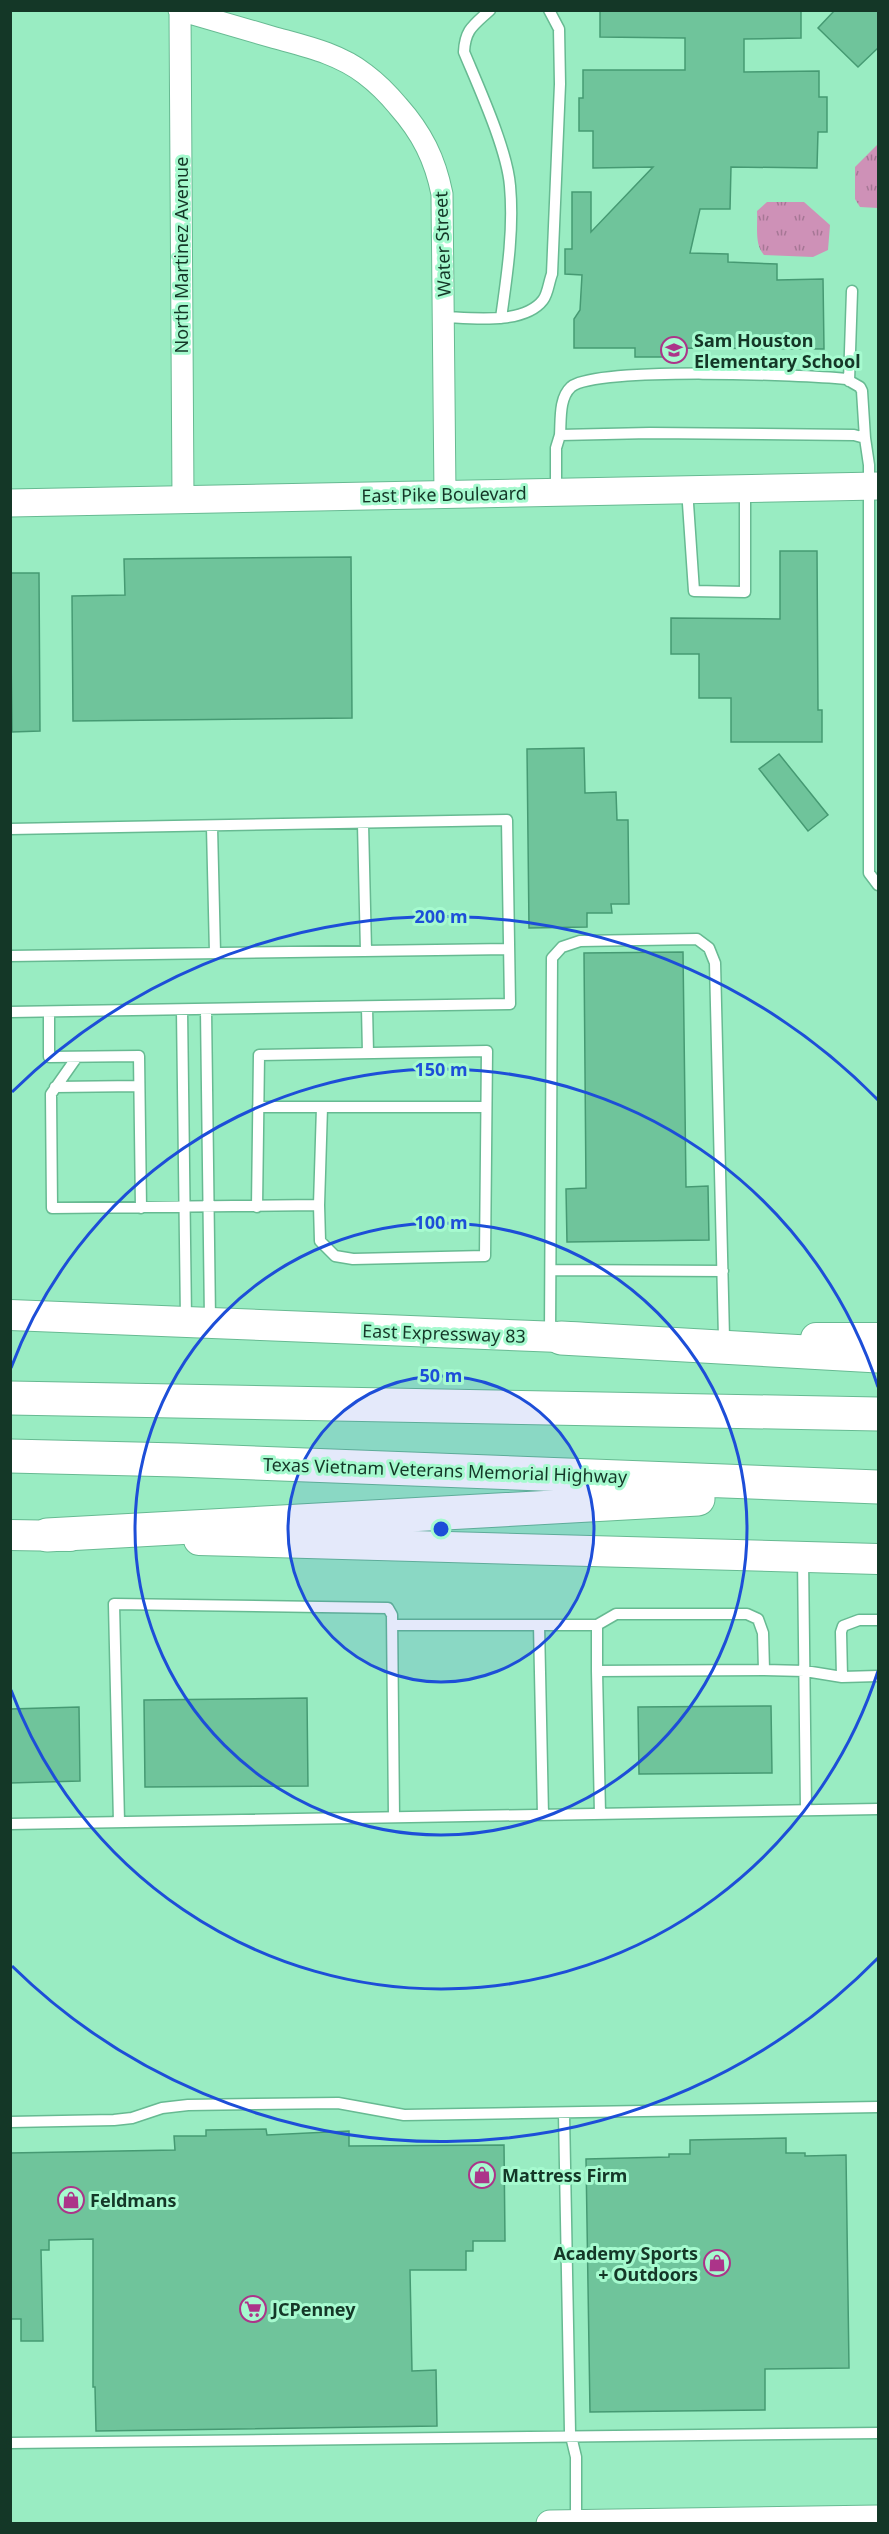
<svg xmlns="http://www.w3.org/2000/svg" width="889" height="2534" viewBox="0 0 889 2534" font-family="'Noto Sans',sans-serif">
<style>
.park{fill:url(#park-tufts)}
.building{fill:#6fc49b;stroke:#469a73;stroke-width:1.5}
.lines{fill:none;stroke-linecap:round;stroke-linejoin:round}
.service-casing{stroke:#67ba92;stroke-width:13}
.minor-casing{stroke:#67ba92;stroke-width:23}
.tertiary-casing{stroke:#67ba92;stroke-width:29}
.secondary-casing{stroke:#67ba92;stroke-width:32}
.motorway-casing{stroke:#67ba92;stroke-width:35}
.service{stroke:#fff;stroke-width:10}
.minor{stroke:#fff;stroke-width:21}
.tertiary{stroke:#fff;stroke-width:27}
.secondary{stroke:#fff;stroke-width:30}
.motorway{stroke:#fff;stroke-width:33}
.ring{fill:none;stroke:#1d4ed8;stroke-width:3}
.labels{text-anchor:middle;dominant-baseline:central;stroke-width:6;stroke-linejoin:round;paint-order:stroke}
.street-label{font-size:18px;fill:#143727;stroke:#a6facf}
.poi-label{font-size:18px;font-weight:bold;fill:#143727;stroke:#a6facf;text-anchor:start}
.centre{fill:#1d4ed8;stroke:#a6facf;stroke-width:3}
.ring-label{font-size:18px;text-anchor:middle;font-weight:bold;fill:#1d4ed8;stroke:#a6facf;stroke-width:6;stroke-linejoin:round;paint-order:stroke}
</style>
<defs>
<pattern id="park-tufts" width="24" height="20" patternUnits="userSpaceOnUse" patternTransform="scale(1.5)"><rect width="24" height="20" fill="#ce91b7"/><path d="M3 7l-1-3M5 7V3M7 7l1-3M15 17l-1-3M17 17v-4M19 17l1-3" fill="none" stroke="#a67795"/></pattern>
</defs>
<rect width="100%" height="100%" fill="#99ecc2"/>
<path class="park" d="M878,144v64l-18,-1 -5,-8v-32z
M767,202h37l26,23 -2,25 -15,7 -49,-2c-10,-11 -6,-30 -7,-44z"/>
<path class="building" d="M600,10h201v28l-57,1v33l75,-1v26h8v35h-9l-1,36 -86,-1 -1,42h-30l-10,44 38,1v8l49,2v16l46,-1 1,70 -151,-1v9h-38v-9h-61v-29l6,-9 2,-35 -17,-1v-25h7v-57h19v40l62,-65 -60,1v-37h-14v-33h4v-28h102v-32l-85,-1z
M835,10h44v37l-21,20 -40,-39z
M780,551h37l1,159h4v32h-91v-44h-32v-44h-28v-36l109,1z
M351,557l1,161 -279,3 -1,-125 53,-1 -1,-36z
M10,573h29l1,158 -28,1z
M584,748l1,45 31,-1 1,28h11l1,84h-18l1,9h-25v14l-58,1 -2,-179z
M779,754l49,61 -20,16 -49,-62z
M683,952l3,235 22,-1 1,54 -142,2 -1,-53 20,-1 -2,-235z
M307,1698l1,88 -163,1 -1,-87z
M771,1706l1,67 -133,1 -1,-67z
M79,1707l1,74 -70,2v-74z
M266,2129l1,6 82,-4v15l155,-1 1,96h-32v10h-7v19h-56l2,101 24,-1 1,56 -341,5 -1,-44h-2v-148l-44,1v10h-8l2,91h-22v-22h-11v-166l165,-3 -1,-14h32v-6z
M786,2138v15h19v3l41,-1 3,213 -84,1v41l-175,2 -4,-253 83,-2v-3h21v-14z"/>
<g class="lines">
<defs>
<path id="service" d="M490,10c-16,15 -25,19 -26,42 15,36 43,97 46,134 4,44 -3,89 -9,132
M444,317c27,1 80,8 99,-17 5,-6 6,-19 9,-26l8,-190 -1,-55 -10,-19
M849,381l3,-90
M560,435c1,-16 -1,-37 11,-48 25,-21 234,-12 275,-8l14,8 2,4 3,47
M687,489l7,102 51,1v-103
M556,492v-44l4,-13 90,-2 204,2 11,3 4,27v408l9,12
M363,824l3,127
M212,827l3,126
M10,829l497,-9 3,184 -500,8
M10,956l499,-7
M367,1007l1,46
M182,1010l4,309
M206,1010l4,310
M49,1012v45l90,-1 2,152
M77,1057l-26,37 1,114 267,-3 1,36 15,15 18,3 132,-3 2,-205 -228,4 -2,152
M55,1087l84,-1
M258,1107h228
M319,1205l3,-98
M551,1270l172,1
M550,1334l2,-376 10,-11 18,-6 117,-2 12,9 6,15 9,375
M803,1558l3,252
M392,1625h205l19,-11h131l11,5 5,14 1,37
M539,1625l4,190
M597,1625v46
M842,1677l-1,-45 2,-6 16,-6h19
M600,1814l-3,-143 167,-1 41,1 37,6 36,-1
M119,1822l-5,-218 274,4 4,7 2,202
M10,1824l868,-15
M564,2113l6,319 6,25v66
M10,2122l104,-2 18,-2 30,-10 26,-3 150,-2 66,12 474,-8
M10,2443l868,-10"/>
<path id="minor" d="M179,10c31,9 62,18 93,27 32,9 66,16 93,37 12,9 23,20 33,32 24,27 37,53 44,88l3,300
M180,11l3,488"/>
<path id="tertiary" d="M10,503l868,-17
M550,2524l328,-5"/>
<path id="secondary" d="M10,1315l575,23
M816,1338h62
M10,1535l60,1
M199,1540l679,19"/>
<path id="motorway" d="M561,1338l317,18
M10,1398l868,16
M10,1456l168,4 700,27
M47,1535l651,-36"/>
</defs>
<use href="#service" class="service-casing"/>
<use href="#minor" class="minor-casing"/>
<use href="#tertiary" class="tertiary-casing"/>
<use href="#secondary" class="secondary-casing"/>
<use href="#motorway" class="motorway-casing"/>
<use href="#service" class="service"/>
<use href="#minor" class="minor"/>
<use href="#tertiary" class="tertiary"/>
<use href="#secondary" class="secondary"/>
<use href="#motorway" class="motorway"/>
</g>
<circle cx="441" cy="1529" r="153" fill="#1d4ed8" fill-opacity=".12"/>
<g class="ring">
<circle cx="441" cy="1529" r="153"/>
<circle cx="441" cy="1529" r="306"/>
<path d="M878 1671A459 459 0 0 1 11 1690M11 1368A459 459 0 0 1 878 1387"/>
<path d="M878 1958A612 612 0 0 1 12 1966M12 1092A612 612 0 0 1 878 1100"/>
</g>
<defs>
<symbol id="school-ring" viewBox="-11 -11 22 22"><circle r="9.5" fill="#a6facf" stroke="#ac3489" stroke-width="1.5"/><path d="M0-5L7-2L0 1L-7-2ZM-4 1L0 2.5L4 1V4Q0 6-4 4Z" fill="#ac3489"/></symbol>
<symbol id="shop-ring" viewBox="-11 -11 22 22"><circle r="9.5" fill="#a6facf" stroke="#ac3489" stroke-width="1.5"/><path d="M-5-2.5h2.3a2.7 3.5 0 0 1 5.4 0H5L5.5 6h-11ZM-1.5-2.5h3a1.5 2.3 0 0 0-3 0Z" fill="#ac3489"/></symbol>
<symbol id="supermarket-ring" viewBox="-11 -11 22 22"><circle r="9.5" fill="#a6facf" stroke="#ac3489" stroke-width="1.5"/><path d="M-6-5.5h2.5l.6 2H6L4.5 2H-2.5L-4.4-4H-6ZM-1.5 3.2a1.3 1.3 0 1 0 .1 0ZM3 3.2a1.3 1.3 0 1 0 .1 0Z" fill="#ac3489"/></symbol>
</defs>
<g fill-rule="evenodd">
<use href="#school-ring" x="659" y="335" width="30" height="30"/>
<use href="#shop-ring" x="467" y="2160" width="30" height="30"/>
<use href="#shop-ring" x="56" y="2185" width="30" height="30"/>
<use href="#shop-ring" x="702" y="2248" width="30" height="30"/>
<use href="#supermarket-ring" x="238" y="2294" width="30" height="30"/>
</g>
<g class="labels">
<g class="street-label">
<text transform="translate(442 244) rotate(-92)">Water Street</text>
<text transform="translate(181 255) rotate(-90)">North Martinez Avenue</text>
<text transform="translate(444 494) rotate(-1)">East Pike Boulevard</text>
<text transform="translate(444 1333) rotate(2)">East Expressway 83</text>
<text transform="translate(445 1470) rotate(2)">Texas Vietnam Veterans Memorial Highway</text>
</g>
<g class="poi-label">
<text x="694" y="340">Sam Houston<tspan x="694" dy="21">Elementary School</tspan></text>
<text x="502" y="2175">Mattress Firm</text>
<text x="90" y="2200">Feldmans</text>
<text x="698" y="2253" text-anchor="end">Academy Sports<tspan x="698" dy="21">+ Outdoors</tspan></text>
<text x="272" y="2309">JCPenney</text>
</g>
</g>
<circle cx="441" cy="1529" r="9" class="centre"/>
<g class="ring-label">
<text x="441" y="923">200 m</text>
<text x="441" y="1076">150 m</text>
<text x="441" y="1229">100 m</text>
<text x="441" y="1382">50 m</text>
</g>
<rect width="889" height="2534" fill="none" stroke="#143727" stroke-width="24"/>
</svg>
